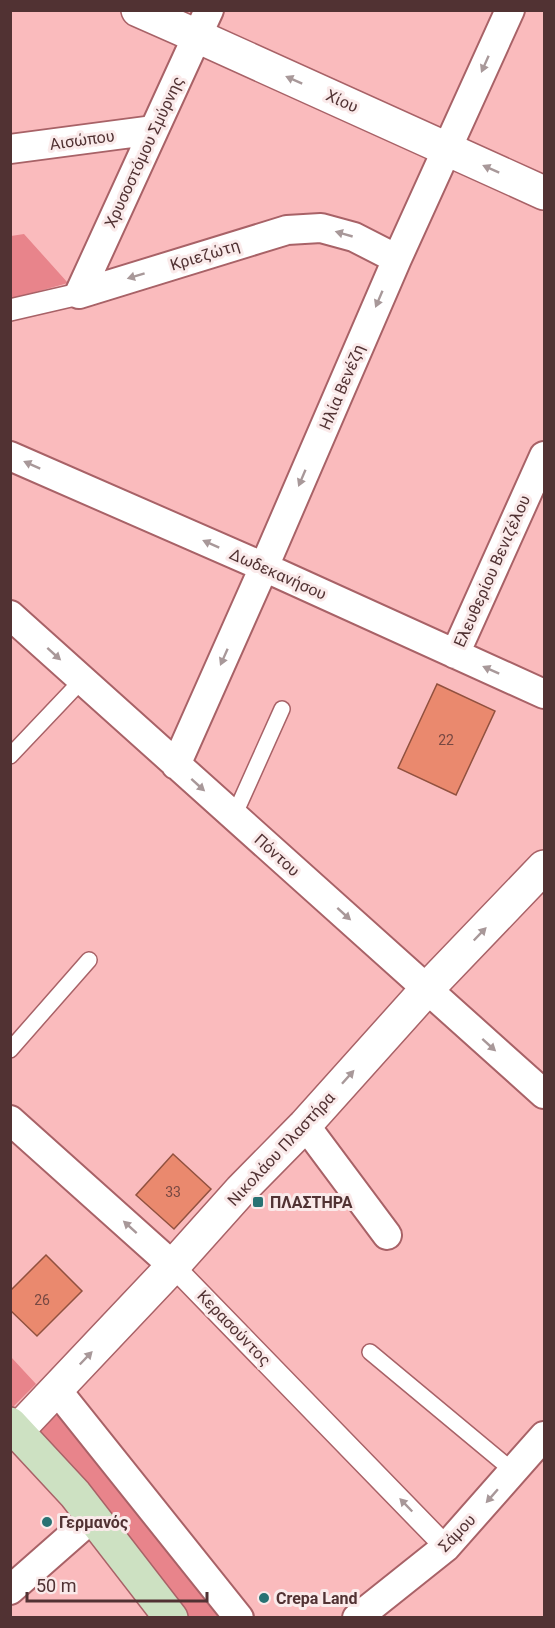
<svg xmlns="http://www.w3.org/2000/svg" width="555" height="1628" viewBox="0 0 555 1628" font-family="Roboto,sans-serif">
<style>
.green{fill:#e8848b}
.building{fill:#ea896e;stroke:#91513f;stroke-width:1.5}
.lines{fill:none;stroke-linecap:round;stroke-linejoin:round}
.service-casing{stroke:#a86267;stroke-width:18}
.pedestrian-casing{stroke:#a86267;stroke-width:24}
.minor-casing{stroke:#a86267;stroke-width:32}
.tertiary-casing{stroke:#a86267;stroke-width:36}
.secondary-casing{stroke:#a86267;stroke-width:36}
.service{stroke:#fff;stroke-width:15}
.pedestrian{stroke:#fff;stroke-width:21}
.minor{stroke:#fff;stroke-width:28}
.tertiary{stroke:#fff;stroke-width:33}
.secondary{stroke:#cde1c2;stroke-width:33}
.oneway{fill:#a89899}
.poi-dot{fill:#287273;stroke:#faeaea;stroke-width:2}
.labels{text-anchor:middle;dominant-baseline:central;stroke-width:6;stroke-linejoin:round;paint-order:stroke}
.number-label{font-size:14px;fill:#774842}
.street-label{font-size:16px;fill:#513233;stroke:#faeaea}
.poi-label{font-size:16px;font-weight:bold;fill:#513233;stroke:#faeaea;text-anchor:start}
</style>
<rect width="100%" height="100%" fill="#fabbbd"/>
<path class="green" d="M24,234l44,49 -57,16v-63z
M11,1357l25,27 -25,25z
M53,1400l175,217h-46l-158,-187z"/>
<path class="building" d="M437,684l58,27 -39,84 -58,-27z
M173,1154l38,35 -37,40 -38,-34z
M46,1255l36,36 -45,45 -27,-26v-19z"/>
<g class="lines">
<defs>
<path id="service" d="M10,756l73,-77
M234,816l48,-107
M10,1050l79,-90
M370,1352l143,119"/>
<path id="pedestrian" d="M10,310l69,-16
M173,1266l273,281"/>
<path id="minor" d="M10,149l144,-19
M79,294l208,-64 34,-2 33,9 43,22
M79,294l130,-284
M10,456l254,111 280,127
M10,615l534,479
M455,654l89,-198
M176,765l88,-198 133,-308 113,-249
M10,1120l163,146
M305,1125l82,110
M56,1389l183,229
M10,1590l83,-73
M357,1618l89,-71 98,-111"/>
<path id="tertiary" d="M138,10l59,26 347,157
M17,1431l156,-165 68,-76 64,-65 122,-136 117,-122"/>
<path id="secondary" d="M10,1424l65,70 96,124"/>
</defs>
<use href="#service" class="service-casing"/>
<use href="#pedestrian" class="pedestrian-casing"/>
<use href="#minor" class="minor-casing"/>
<use href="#tertiary" class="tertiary-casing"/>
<use href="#secondary" class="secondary-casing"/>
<use href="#service" class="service"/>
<use href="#pedestrian" class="pedestrian"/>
<use href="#minor" class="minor"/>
<use href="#tertiary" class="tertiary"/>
<use href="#secondary" class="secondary"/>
</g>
<defs><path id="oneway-solid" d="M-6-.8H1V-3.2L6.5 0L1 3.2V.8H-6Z" transform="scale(1.5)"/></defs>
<g class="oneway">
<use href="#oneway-solid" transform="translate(485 64) rotate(114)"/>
<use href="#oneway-solid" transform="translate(294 80) rotate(-156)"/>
<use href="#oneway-solid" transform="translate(491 169) rotate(-156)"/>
<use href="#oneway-solid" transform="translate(344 234) rotate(-164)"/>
<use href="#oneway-solid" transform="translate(136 276) rotate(163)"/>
<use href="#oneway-solid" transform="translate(379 299) rotate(113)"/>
<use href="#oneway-solid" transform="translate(32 465) rotate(-156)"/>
<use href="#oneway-solid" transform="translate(302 478) rotate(113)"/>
<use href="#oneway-solid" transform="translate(211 544) rotate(-156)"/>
<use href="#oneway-solid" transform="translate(54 654) rotate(42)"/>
<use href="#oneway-solid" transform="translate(224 657) rotate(114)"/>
<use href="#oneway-solid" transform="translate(491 670) rotate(-156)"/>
<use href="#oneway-solid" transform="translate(198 785) rotate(42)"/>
<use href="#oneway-solid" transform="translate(344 914) rotate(42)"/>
<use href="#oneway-solid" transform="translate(480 934) rotate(-46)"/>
<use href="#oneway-solid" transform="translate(489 1045) rotate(42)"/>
<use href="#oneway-solid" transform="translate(348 1077) rotate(-48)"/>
<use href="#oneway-solid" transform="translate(130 1227) rotate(-138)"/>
<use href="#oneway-solid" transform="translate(86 1358) rotate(-46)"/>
<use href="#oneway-solid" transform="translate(492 1496) rotate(131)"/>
<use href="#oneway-solid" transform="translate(406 1505) rotate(-134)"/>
</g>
<g class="poi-dot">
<rect x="252" y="1196" width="12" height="12" rx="3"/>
<circle cx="47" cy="1522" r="6"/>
<circle cx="264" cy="1598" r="6"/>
</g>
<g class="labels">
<g class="number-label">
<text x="446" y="740">22</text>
<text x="173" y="1192">33</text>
<text x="42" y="1300">26</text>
</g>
<g class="street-label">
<text transform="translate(342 101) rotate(24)">Χίου</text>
<text transform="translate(82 140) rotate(-8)">Αισώπου</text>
<text transform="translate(144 152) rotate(-65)">Χρυσοστόμου Σμύρνης</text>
<text transform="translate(205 255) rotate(-17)">Κριεζώτη</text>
<text transform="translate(342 387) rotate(-67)">Ηλία Βενέζη</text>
<text transform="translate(492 571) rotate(-66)">Ελευθερίου Βενιζέλου</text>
<text transform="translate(278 574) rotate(24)">Δωδεκανήσου</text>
<text transform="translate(277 855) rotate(42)">Πόντου</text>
<text transform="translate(281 1149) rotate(-47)">Νικολάου Πλαστήρα</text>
<text transform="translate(234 1328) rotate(46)">Κερασούντος</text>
<text transform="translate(457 1533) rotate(-46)">Σάμου</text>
</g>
<g class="poi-label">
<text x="270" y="1202">ΠΛΑΣΤΗΡΑ</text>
<text x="59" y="1522">Γερμανός</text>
<text x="276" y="1598">Crepa Land</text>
</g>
</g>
<rect width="555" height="1628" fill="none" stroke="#513233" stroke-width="24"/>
<path d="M27 1592v9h180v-9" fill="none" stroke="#513233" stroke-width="3"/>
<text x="36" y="1592" font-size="18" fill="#513233" stroke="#faeaea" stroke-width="4.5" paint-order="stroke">50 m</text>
</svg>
